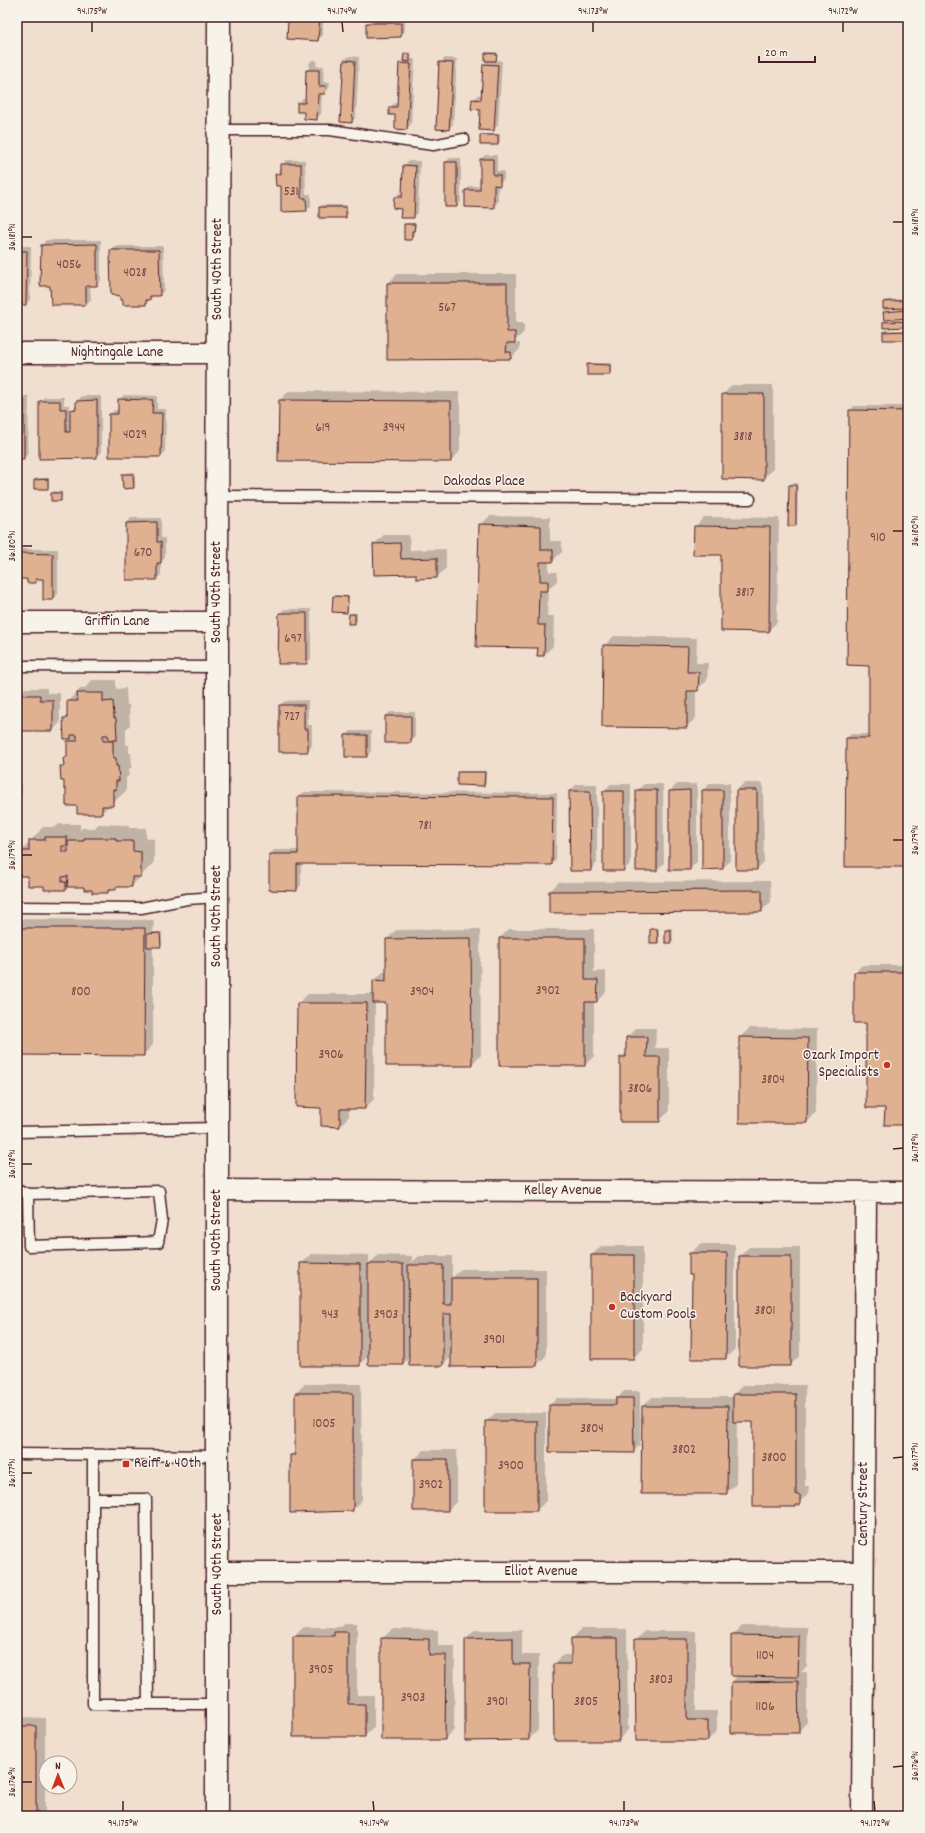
<svg xmlns="http://www.w3.org/2000/svg" width="925" height="1833" viewBox="0 0 925 1833" font-family="Dekko,sans-serif">
<style>
.shadow{fill:#0003}
.building{fill:#e0b191;stroke:#4a1f2b}
.lines{fill:none;stroke-linecap:round;stroke-linejoin:round}
.service-casing{stroke:#4a1f2b;stroke-width:13}
.minor-casing{stroke:#4a1f2b;stroke-width:23}
.tertiary-casing{stroke:#4a1f2b;stroke-width:25}
.service{stroke:#f7f3e8;stroke-width:10}
.minor{stroke:#f7f3e8;stroke-width:20}
.tertiary{stroke:#f7f3e8;stroke-width:22}
.ticks{fill:none;stroke:#4a1f2b;stroke-width:1.5}
.poi-dot{fill:#c8321e;stroke:#f7f3e8;stroke-width:1.5}
.labels{text-anchor:middle;dominant-baseline:central;stroke-width:3;stroke-linejoin:round;paint-order:stroke}
.number-label{font-size:13px;fill:#704444}
.street-label{font-size:15px;fill:#4a1f2b;stroke:#f7f3e8}
.poi-label{font-size:15px;fill:#4a1f2b;stroke:#f7f3e8;text-anchor:start}
.neatline{fill:none;stroke:#4a1f2b;stroke-width:1.5}
.ticks-label{font-size:10px;text-anchor:middle;fill:#4a1f2b}
</style>
<rect width="100%" height="100%" fill="#f0dfce"/>
<filter id="ink" filterUnits="userSpaceOnUse"><feTurbulence type="fractalNoise" baseFrequency=".025" numOctaves="2"/><feDisplacementMap in="SourceGraphic" scale="8" xChannelSelector="R" yChannelSelector="G"/><feConvolveMatrix kernelMatrix="1 2 1 2 8 2 1 2 1" color-interpolation-filters="sRGB"/></filter>
<g filter="url(#ink)">
<path class="shadow" d="M284,17h39v18l-5,5 -29,-22z
M405,18v13l-4,5 -34,-12 5,-5z
M407,52l5,1 -1,6h4l-4,65 -4,5 -17,-22 5,-4h3l2,-39 4,-5 1,-5z
M488,52h10l-2,8 6,1 -4,64 -5,5 -12,-21 -8,-9 5,-5h4l2,-31 4,-4 -2,-6z
M349,56l10,1 -3,60 -4,5 -7,-61z
M445,58l12,1 -4,65 -4,5 -9,-66z
M312,60h5l-1,6h8l-1,16h7l-1,6 -4,5h-3l-1,21 -4,4 -12,-7h-7v-8l5,-5 3,1 1,-29 4,-4h-2l1,-4z
M483,134h17v8l-2,2 -17,-8z
M485,155h12v16h7v9l-6,4v18l-5,5 -27,-17 4,-4h11v-26z
M450,158h11v44l-4,4 -11,-44z
M286,160h19l1,34h5v12l-5,4 -24,-25 -6,-10z
M409,161h11l-2,52 -5,4 -11,-9 -7,-11 4,-4h4l1,-28z
M322,205h25v10l-2,2 -25,-10z
M407,223h9l-2,14 -2,2 -7,-14z
M46,240h55v41l-5,4h-6l1,15 -5,4 -34,-19h-11l1,-40z
M17,246h14l-1,53 -4,5h-9z
M116,246h47l1,44 -5,5h-5l-8,9h-22l-13,-53z
M397,274h119v49h8v9l-9,9v2h5v6l-9,9 -123,-75z
M908,299v8l-24,-5 2,-2z
M908,309v8l-24,-4 2,-2z
M908,320v6l-24,-3 2,-2z
M886,330h22v9l-24,-7z
M590,363h21v9l-2,2 -21,-9z
M732,385h41v84l-10,10 -40,-84z
M289,391l171,1v59l-9,10 -171,-61z
M124,395l33,1v13h9l-1,43 -4,4 -51,-42 5,-4h4v-10z
M17,396h12l-1,57 -4,5h-7z
M82,396h19v57l-4,4 -57,1v-57l5,-4h19v8h6v6l7,-6v-4z
M854,406h54v460l-61,-128 4,-4h19v-69l-20,-254z
M135,472v13l-2,2 -10,-12 2,-2z
M37,478h12v8l-2,2 -12,-8z
M792,483h6l-1,40 -2,2 -5,-40z
M54,491l8,1v6l-2,2 -8,-7z
M490,516l60,1v24h12v11l-10,9h-3v11h8v9l-9,8 -1,27h7l-1,30 -9,9 -64,-130z
M704,517l75,1 -2,104 -9,9 -46,-77 -27,-27z
M131,518h30v20h4v20l-4,4v13l-5,4 -29,-56z
M384,535h25l1,15 36,-1v19l-9,9 -20,-4 -43,-29z
M17,549h41v45l-5,5h-9v-21h-4l-5,4 -7,-4h-11z
M336,595l13,1 -1,14 -2,2 -12,-15z
M284,609h27v50l-5,4 -26,-49z
M352,613h5v8l-2,2 -5,-8z
M614,636l83,2 -1,25h12l-1,18 -11,9v28l-10,9 -82,-81z
M92,680h24v9l10,-1 1,17h2l1,20 -4,4v16h3v8h2l1,14 -3,2v6l-3,3v13l-25,22 -23,-8 -11,-17 -6,-21 4,-4 -1,-5 4,-4v-13l3,-3 -7,-20 4,-3v-14l13,-13h4z
M25,688h22v5h13v30l-7,7h-36v-36h2z
M308,700v25h4v21l-5,5 -27,-46 5,-4z
M390,712h25v25l-4,5 -25,-26z
M351,731h20v20l-4,5 -21,-21z
M460,771h26v12l-2,2 -26,-12z
M710,783h20v78l-7,7 -20,-78z
M744,783h19l1,79 -7,7 -20,-79z
M577,784h20v79l-7,7 -20,-79z
M611,784h20v79l-7,7 -20,-79z
M644,784h19l1,79 -7,7 -20,-79z
M677,784h20v78l-7,7h-20v-78z
M17,785h5v8l-2,2h-3z
M304,792l253,1 -1,67 -4,4 -251,-1v22l-4,5 -27,-35 4,-5h25v-54z
M59,824h21v6l2,-2h13l3,-4 31,1v3h17v10l8,1v23l-22,24h-13l-11,6h-15v-3l-8,-3h-17l-3,3 -20,-4 -16,-10 -8,-15 -4,3v-25h2v16l24,-27h13z
M770,881l1,21 -10,9 -211,1v-21l9,-9z
M17,919l137,1 -1,12h9v12l-2,2h-7v99l-10,10 -126,-1z
M653,927l6,1v12l-2,2 -6,-13z
M668,928h4l1,12 -2,2 -5,-12z
M480,929l1,126 -10,10 -84,-63h-12l-1,97 -9,9h-16v8l-9,10 -18,-19 -24,-104 10,-9h66v-13l9,-9h4v-33l9,-9z
M509,929h85v43l12,-1v21l-9,9h-3v55l-9,9 -85,-127z
M862,965h46v159l-41,-102 -12,-50z
M636,1028h20l-1,20h14v64l-10,9 -38,-64 6,-5v-15z
M750,1028l67,1 -1,84 -9,9h-67v-85z
M700,1244h35v105l-9,9 -33,-84 -3,-20z
M601,1246h42v103l-10,9 -41,-103z
M749,1247h51v109l-10,9 -50,-109z
M311,1254l58,1v10l9,-10 34,1v6l7,-6h33v22l9,-9h85v87l-9,9 -85,-9 -9,9 -33,-8 -7,7 -34,-9 -10,10 -58,-101z
M305,1384h56l1,116 -10,10 -61,-55 5,-4v-58z
M743,1385h62v101h4l-1,8 -13,12 -41,-85h-17l-1,63 -10,9 -83,-87 9,-9h82v-3z
M624,1391h16v54l-7,7 -83,-47 7,-7 60,1z
M495,1413h51v88l-9,9 -51,-88z
M424,1450h33v51l-9,9 -34,-50z
M345,1623h12v72h17v32l-9,9 -71,-100 10,-9h36z
M742,1626l66,1 -1,39 -6,6h6v50l-9,10 -66,-50 6,-7 -6,-39z
M392,1629l46,1v16h17l-1,84 -9,9 -63,-100z
M581,1629h46l1,101 -10,10 -64,-76 9,-9h9v-16z
M475,1630h47v25h17l-1,75 -9,9 -63,1v-101z
M645,1631h51v80h21v20l-9,9h-71l-1,-100z
M17,1717l28,1v98h-28z"/>
<path class="building" d="M283,17h37l-2,24 -31,-2 1,-20h-5z
M366,23h35v14l-35,1z
M485,53l12,1 -1,7h-11z
M404,54h6v8l-7,-1z
M344,60l11,1 -3,62 -12,-1z
M439,62l14,1 -4,67 -13,-1z
M399,63l12,1 -4,66 -12,-1v-14h-6v-8h8z
M483,64l15,1 -4,66 -15,-1 1,-20 -9,-1 1,-10 9,1z
M306,70h13v16h7l-1,8h-7l-1,26 -13,-1v-7h-7v-9h8z
M480,135h18v10h-18z
M480,159h13v16h7v11l-6,-1v23l-29,-1v-17h15z
M445,162h12v45h-12z
M281,164h20v34h5l1,13 -26,1v-26h-5l-1,-12h6z
M403,165l13,1 -2,52h-14l1,-9 -8,-1 1,-11h8z
M319,207h27v11h-27z
M404,224h11l-1,7h-2v9h-8z
M97,244v42h-11v19h-35l-1,-19h-10l1,-41z
M110,250h49l1,46h-10v4h-4v5h-23v-5h-3v-4l-9,-1z
M17,251h10l-1,54h-9z
M387,283h120v49h8v11h-8l-1,9h5v7l-124,1z
M908,300v8l-25,1v-7z
M908,310v8l-24,2 -1,-8z
M908,321v6l-25,1v-6z
M908,331v9h-25v-8z
M587,364l23,1v10h-23z
M722,394h42v86l-42,-1z
M118,399l35,1 -1,13h10l-1,44h-52v-43h9z
M17,400h7v59h-7z
M97,400v58l-58,1v-58h21v8h6v23h4v-22l6,-1v-8z
M279,400l172,1v61l-173,-1z
M849,410l59,1v456h-63l1,-129h23v-72l-22,-1z
M122,474h11l1,14 -11,1z
M48,479v10h-14v-9z
M789,485h7v41h-8z
M51,493h10v8h-10z
M157,522v20h4v21h-4v17h-31v-57z
M479,524l62,2v24h12v12h-13v19h8v10h-9l-1,34h7l-1,31h-7l1,-8 -62,-1z
M694,526l76,1 -1,105 -48,-1v-76h-28z
M400,543l1,16 36,-1v20l-21,1v-5l-42,1 -1,-31z
M17,553l36,1v46h-10v-21h-7v4h-9v-4h-10z
M333,596l15,1 -1,16 -15,-1z
M279,613h28v51h-29z
M349,614h6v10h-7z
M603,645l85,2 -1,25h12l-1,19h-11v37l-85,-1z
M77,693h26v9l10,-1 1,17h2l1,22h-8l-1,-5h-5v6h10v17h3v8h2l1,15h-3v9l-3,-1v17h-11v8h-25v-8h-11v-17h-2v-8h-3l-1,-15h4l-1,-8 4,-1v-16h10v-6h-6v4h-7l-1,-21h4v-17h11z
M17,695h23v5h13v31h-36z
M279,705h25v24h4v23h-29z
M385,716h26v27h-26z
M345,735h22v22h-22z
M457,772h28l-1,14 -27,-1z
M636,790h21v81h-21z
M690,790v80h-21v-79z
M702,790h21v79l-21,1z
M736,790h21v80h-21z
M569,791h21l1,80h-21z
M603,791h21v80h-21z
M298,796l255,1 -1,68 -255,-1v27l-28,-1v-36h29z
M45,837h22v9h-5v6h6v-11h16v-3h32v3h17v10l8,1v25h-9v10h-16v3h-8v3h-16v-3h-8v-3h-17l1,-11 -6,1v5h4v8h-22v-4h-16v-10h-8v-25h9v-11h16z
M762,890v22l-213,1v-22z
M17,928h128l-1,128 -127,-1z
M650,929h7l1,14h-8z
M665,930h6v13h-6z
M160,933l1,14h-14v-13z
M471,938l1,128h-86v-63h-13v-23l13,1v-42z
M499,938h86v42h13l-1,22h-12v64h-86z
M854,972h54v153h-24l1,-17h-19v-85h-12z
M297,1003h70l-2,106h-25v18l-19,-1v-18l-25,-1z
M626,1037h21l-1,20h14v65h-40v-65h6z
M739,1037l69,1 -1,85h-68z
M689,1253h38l-1,106h-35l1,-84h-3z
M591,1255h43v104h-43z
M739,1256h52v110h-52z
M300,1263l60,1v102h-60z
M368,1264h35v101h-35z
M408,1265h35v39h8v-26h86v88l-86,1v-53h-8v52h-34z
M295,1393h58v118l-63,2v-58h5z
M733,1394h63v101h4v10h-4v2h-43v-85h-20z
M616,1398h17l1,55 -85,-1v-47h67z
M642,1406h86l-1,88h-86z
M485,1421h52v90h-52z
M413,1459h35v52h-35z
M334,1632h14v72h17v33h-72v-101h41z
M731,1635l68,1 -1,41 -67,-1z
M381,1638l48,1v16h17l-1,85h-64z
M513,1638v26h17l-1,76 -64,1v-102z
M571,1638h47l1,103h-65l-1,-77h18z
M635,1639h52v81h21v21h-72z
M798,1681l1,52h-68v-51z
M17,1726h19v90h-19z"/>
<g class="lines">
<defs>
<path id="service" d="M219,130h111l103,15 31,-6
M217,496l533,3
M17,666l200,1
M17,907l124,1 46,-9 30,-2
M17,1132l200,-4
M17,1189l11,5 131,-3 3,29 -4,22 -129,4 -1,-52
M17,1454l201,2
M93,1455v249h125
M93,1499h53l2,205"/>
<path id="minor" d="M17,353h200
M17,622h200
M217,1190l691,2
M218,1572h645
M862,1816l4,-624"/>
<path id="tertiary" d="M217,1816v-1259l2,-540"/>
</defs>
<use href="#service" class="service-casing"/>
<use href="#minor" class="minor-casing"/>
<use href="#tertiary" class="tertiary-casing"/>
<use href="#service" class="service"/>
<use href="#minor" class="minor"/>
<use href="#tertiary" class="tertiary"/>
</g>
</g>
<path class="ticks" d="M92,22v10M342,22l1,10M593,22v10M843,22v10M893,222h10M22,237h10M893,531h10M22,546h10M893,840h10M22,855h10M893,1149l10,-1M22,1164h10M893,1458l10,-1M22,1473h10M893,1767l10,-1M22,1782h10M123,1801v10M373,1801l1,10M624,1801v10M874,1801l1,10"/>
<g class="poi-dot">
<circle cx="887" cy="1065" r="4"/>
<circle cx="612" cy="1307" r="4"/>
<rect x="122" y="1460" width="8" height="8" rx="2"/>
</g>
<g class="labels">
<g class="number-label">
<text x="291" y="192">531</text>
<text x="69" y="265">4056</text>
<text x="135" y="273">4028</text>
<text x="447" y="308">567</text>
<text x="323" y="428">619</text>
<text x="394" y="428">3944</text>
<text x="135" y="435">4029</text>
<text x="743" y="437">3818</text>
<text x="878" y="538">910</text>
<text x="143" y="553">670</text>
<text x="745" y="593">3817</text>
<text x="293" y="639">697</text>
<text x="292" y="717">727</text>
<text x="425" y="826">781</text>
<text x="548" y="991">3902</text>
<text x="81" y="992">800</text>
<text x="422" y="992">3904</text>
<text x="331" y="1055">3906</text>
<text x="773" y="1080">3804</text>
<text x="640" y="1089">3806</text>
<text x="765" y="1311">3801</text>
<text x="330" y="1315">943</text>
<text x="386" y="1315">3903</text>
<text x="494" y="1340">3901</text>
<text x="324" y="1424">1005</text>
<text x="592" y="1429">3804</text>
<text x="684" y="1450">3802</text>
<text x="774" y="1458">3800</text>
<text x="511" y="1466">3900</text>
<text x="431" y="1485">3902</text>
<text x="765" y="1656">1104</text>
<text x="321" y="1670">3905</text>
<text x="661" y="1680">3803</text>
<text x="413" y="1698">3903</text>
<text x="497" y="1702">3901</text>
<text x="586" y="1702">3805</text>
<text x="765" y="1707">1106</text>
</g>
<g class="street-label">
<text transform="translate(218 269) rotate(-90)">South 40th Street</text>
<text x="117" y="353">Nightingale Lane</text>
<text x="484" y="482">Dakodas Place</text>
<text transform="translate(217 592) rotate(-90)">South 40th Street</text>
<text x="117" y="622">Griffin Lane</text>
<text transform="translate(217 916) rotate(-90)">South 40th Street</text>
<text x="563" y="1191">Kelley Avenue</text>
<text transform="translate(217 1240) rotate(-90)">South 40th Street</text>
<text transform="translate(864 1504) rotate(-90)">Century Street</text>
<text transform="translate(218 1564) rotate(-90)">South 40th Street</text>
<text x="541" y="1572">Elliot Avenue</text>
</g>
<g class="poi-label">
<text x="879" y="1056" text-anchor="end">Ozark Import<tspan x="879" dy="17">Specialists</tspan></text>
<text x="620" y="1298">Backyard<tspan x="620" dy="17">Custom Pools</tspan></text>
<text x="134" y="1464">Reiff &amp; 40th</text>
</g>
</g>
<rect width="925" height="1833" fill="none" stroke="#f7f3e8" stroke-width="44"/>
<g transform="translate(58 1775) rotate(359)"><circle r="19" fill="#f7f3e8" stroke="#b29e9c"/>
<path d="M0-3L7 15L0 10L-7 15Z" fill="#c8321e"/>
<text y="-6" font-size="11" font-weight="bold" text-anchor="middle" fill="#4a1f2b">N</text>
</g>
<path d="M759 56v6h56v-6" fill="none" stroke="#4a1f2b" stroke-width="2"/>
<text x="765" y="56" font-size="12" fill="#4a1f2b" stroke="#f7f3e8" stroke-width="3" paint-order="stroke">20 m</text>
<rect x="22" y="22" width="881" height="1789" class="neatline"/>
<g class="ticks-label">
<text x="92" y="14">94.175°W</text>
<text x="342" y="14">94.174°W</text>
<text x="593" y="14">94.173°W</text>
<text x="843" y="14">94.172°W</text>
<text transform="translate(914 222) rotate(-90)" y="4">36.181°N</text>
<text transform="translate(11 237) rotate(-90)" y="4">36.181°N</text>
<text transform="translate(914 531) rotate(-90)" y="4">36.180°N</text>
<text transform="translate(11 546) rotate(-90)" y="4">36.180°N</text>
<text transform="translate(914 840) rotate(-90)" y="4">36.179°N</text>
<text transform="translate(11 855) rotate(-90)" y="4">36.179°N</text>
<text transform="translate(914 1148) rotate(-90)" y="4">36.178°N</text>
<text transform="translate(11 1164) rotate(-90)" y="4">36.178°N</text>
<text transform="translate(914 1457) rotate(-90)" y="4">36.177°N</text>
<text transform="translate(11 1473) rotate(-90)" y="4">36.177°N</text>
<text transform="translate(914 1766) rotate(-90)" y="4">36.176°N</text>
<text transform="translate(11 1782) rotate(-90)" y="4">36.176°N</text>
<text x="123" y="1826">94.175°W</text>
<text x="374" y="1826">94.174°W</text>
<text x="624" y="1826">94.173°W</text>
<text x="875" y="1826">94.172°W</text>
</g>
</svg>
